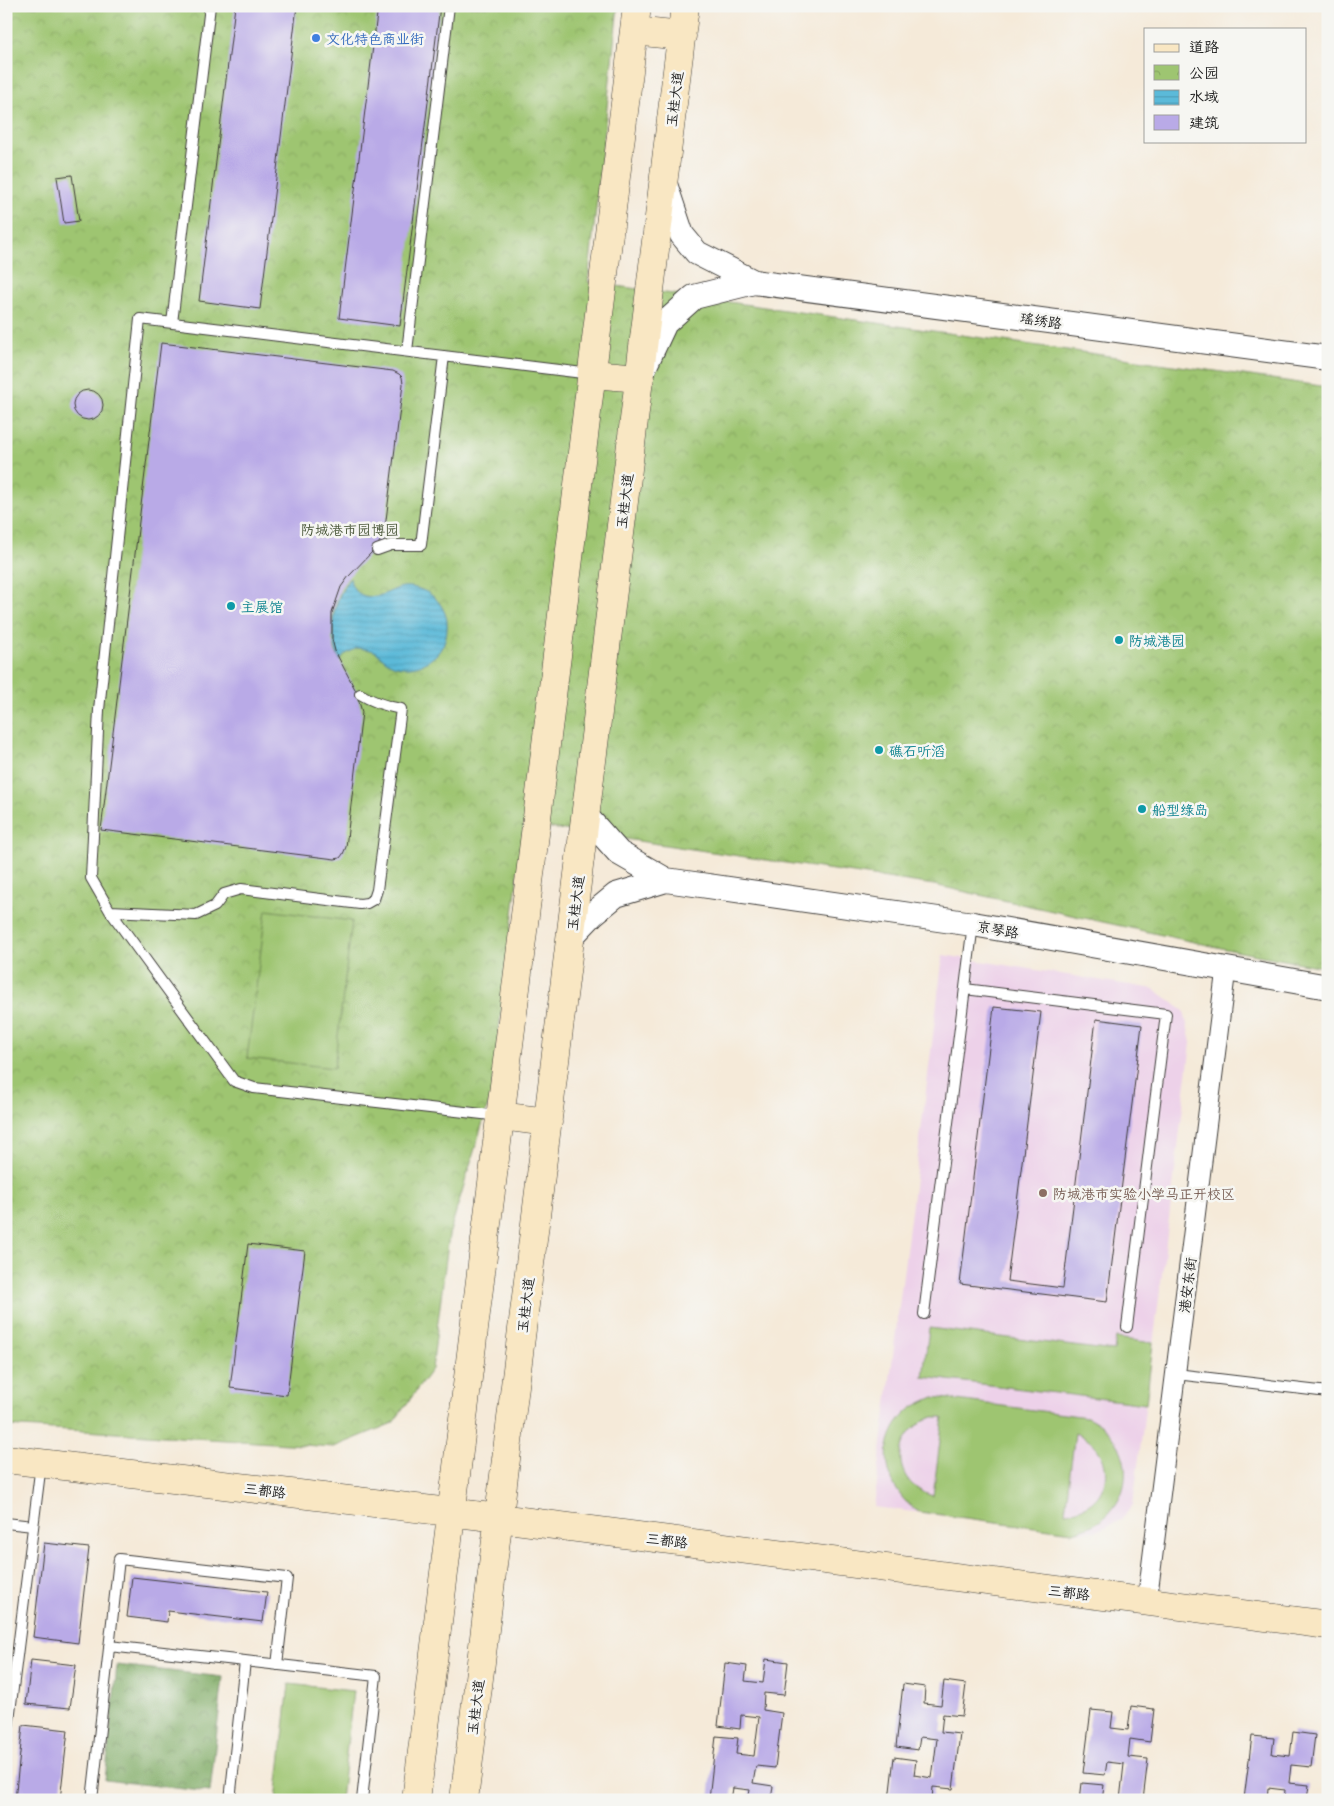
<svg xmlns="http://www.w3.org/2000/svg" width="1334" height="1806" viewBox="0 0 1334 1806" font-family="'Playpen Sans','LXGW WenKai TC',sans-serif">
<style>
.built{fill:#edd1e9}
.forest{fill:url(#forest-crowns);stroke:#4d6340}
.park{fill:url(#park-crowns);stroke:#5d7046}
.garden{fill:#9ec571;stroke:#5d7046;fill-rule:evenodd}
.water{fill:url(#water-rules);stroke:#3c6b7a}
.building{fill:#b9aae7}
.lines{fill:none;stroke-linecap:round;stroke-linejoin:round}
.service-casing{stroke:#3d3b38;stroke-width:12}
.minor-casing{stroke:#3d3b38;stroke-width:21}
.tertiary-casing{stroke:#3d3b38;stroke-width:26}
.secondary-casing{stroke:#3d3b38;stroke-width:29}
.service{stroke:#fff;stroke-width:10}
.minor{stroke:#fff;stroke-width:19}
.tertiary{stroke:#fff;stroke-width:24}
.secondary{stroke:#f9e7c3;stroke-width:28}
.shop-dot{fill:#3f7fe0;stroke:#f6f6f2;stroke-width:2}
.culture-dot{fill:#0f9aa8;stroke:#f6f6f2;stroke-width:2}
.education-dot{fill:#8d6e63;stroke:#f6f6f2;stroke-width:2}
.labels{text-anchor:middle;dominant-baseline:central;stroke-width:5;stroke-linejoin:round;paint-order:stroke}
.shop-label{font-size:14px;fill:#366cbe;stroke:#f6f6f2;text-anchor:start}
.street-label{font-size:14px;fill:#1c1c1c;stroke:#f6f6f2}
.park-label{font-size:14px;fill:#4a573a;stroke:#f6f6f2}
.culture-label{font-size:14px;fill:#0d838f;stroke:#f6f6f2;text-anchor:start}
.education-label{font-size:14px;fill:#785e54;stroke:#f6f6f2;text-anchor:start}
</style>
<defs>
<pattern id="forest-crowns" width="20" height="18" patternUnits="userSpaceOnUse" patternTransform="scale(1.25)"><rect width="20" height="18" fill="#7eaa63"/><path d="M2 6a3 3 0 1 1 6 0M12 15a3 3 0 1 1 6 0" fill="none" stroke="#668a51"/></pattern>
<pattern id="park-crowns" width="20" height="18" patternUnits="userSpaceOnUse" patternTransform="scale(1.25)"><rect width="20" height="18" fill="#9ec571"/><path d="M2 6a3 3 0 1 1 6 0M12 15a3 3 0 1 1 6 0" fill="none" stroke="#88a961"/></pattern>
<pattern id="water-rules" width="6" height="5" patternUnits="userSpaceOnUse" patternTransform="scale(1.25)"><rect width="6" height="5" fill="#5bbad9"/><path d="M0 2.5h6" fill="none" stroke="#4f9fba"/></pattern>
</defs>
<rect width="100%" height="100%" fill="#f6f6f2"/>
<filter id="ink" filterUnits="userSpaceOnUse"><feTurbulence type="fractalNoise" baseFrequency=".02" numOctaves="2"/><feDisplacementMap in="SourceGraphic" scale="10" xChannelSelector="R" yChannelSelector="G"/><feConvolveMatrix kernelMatrix="1 2 1 2 8 2 1 2 1" color-interpolation-filters="sRGB"/></filter>
<filter id="wash" filterUnits="userSpaceOnUse"><feTurbulence type="fractalNoise" baseFrequency=".0096" numOctaves="4" result="noise"/><feDisplacementMap in="SourceGraphic" scale="20" xChannelSelector="R" yChannelSelector="G"/><feGaussianBlur stdDeviation="1.12" result="paint"/><feColorMatrix in="noise" values="0 0 0 0 0 0 0 0 0 0 0 0 0 0 0 0 0 1.4 0 .05"/><feComposite in="paint" operator="in"/></filter>
<g filter="url(#wash)">
<rect width="100%" height="100%" fill="#f5ead9"/>
<path class="built" d="M943,955l211,34 30,22 7,32 -58,462 -12,15 -24,11 -24,1 -199,-25z"/>
<path class="forest" d="M117,1665l106,12 -13,115 -105,-12z"/>
<path class="park" d="M6,6h612l-30,276 740,105v581l-93,-17 -301,-66 -410,-61 -33,271 -42,140 -17,134 -39,54 -59,24 -328,-21z"/>
<path class="garden" d="M266,910l86,11 -18,147 -87,-10z
M929,1328l185,23 2,-13 37,5 -7,61 -223,-27z
M934,1397l153,20c41,18 53,70 17,101 -9,7 -20,11 -31,14l-154,-20c-33,-20 -44,-67 -15,-97 8,-9 19,-13 30,-18zM933,1417h10l-10,79c-44,-13 -42,-65 0,-79zM1075,1433c45,17 39,76 -10,79z
M289,1684l64,7 -12,109h-65z"/>
<path class="water" d="M350,578c2,16 16,22 31,17 8,-2 14,-7 22,-8 11,-1 23,3 32,11 6,6 11,15 12,23 1,12 -2,24 -10,33 -12,12 -30,17 -46,10 -6,-3 -10,-8 -15,-12 -5,-3 -13,-3 -19,-4l-13,7 -4,6c-12,-30 -9,-57 10,-83z"/>
<g id="blocks">
<path class="building" d="M235,6h62l-37,303 -61,-8z
M378,6h62l-40,320 -61,-8z
M72,175l7,46 -15,2 -7,-46z
M161,343l232,28 6,3 3,3 1,7 -19,152 -12,16 -23,24 -8,11 -9,26v26l3,12 21,40 6,21 -16,135 -3,7 -3,4 -5,1 -234,-29z
M73 405a15 15 0 1 1 30 0a15 15 0 1 1-30 0Z
M994,1007l47,5 -34,269 56,7 33,-269 46,6 -35,277 -147,-18z
M248,1244l57,7 -18,144 -57,-7z
M44,1543l45,5 -11,95 -45,-6z
M132,1577l135,15 -4,30 -95,-11 -1,11 -40,-5z
M766,1659l22,3 -4,33 -20,-2 -1,17 19,3 -7,55 -19,-2 -3,17 20,3 -2,14h-23l2,-10 -17,-2 -2,12 -22,-1 7,-63 22,2 -2,16 18,2 5,-39 -18,-2 -1,14 -22,-3 7,-63 22,3 -2,15 18,2z
M31,1660l45,5 -6,43 -44,-4z
M944,1681l22,3 -4,32 -19,-2 -2,18 19,2 -7,55 -20,-2 -1,13h-43l5,-43 22,3 -2,15 18,3 5,-39 -17,-2 -2,13 -22,-3 7,-63 22,3 -1,16 17,2z
M1131,1706l23,3 -4,33 -20,-3 -2,18 20,2 -5,41h-23l4,-36 -17,-2 -2,13 -22,-2 8,-63 22,2 -2,16 17,2z
M23,1725l45,5 -8,70h-45z
M1293,1732l22,3 -4,32 -20,-2 -2,18 20,2 -2,15h-23l1,-10 -17,-2 -1,12 -23,-1 8,-63 22,2 -2,16 18,2z
M1082,1783l22,2 -2,15h-22z"/>
</g>
</g>
<g filter="url(#ink)">
<use href="#blocks" fill-opacity="0" stroke="#3d3b38" stroke-width="1"/>
<g class="lines">
<defs>
<path id="service" d="M172,323l38,-317
M407,351l42,-345
M377,550l14,-5h30l23,-189
M110,911l86,4 19,-9 9,-12 17,-5 119,15 7,-1 7,-4 3,-9 24,-181c-16,-3 -28,-7 -41,-15
M965,989l201,25 -39,313
M500,1116l-246,-28 -20,-7 -124,-170 -19,-33 8,-168 41,-391 451,55
M924,1314l49,-390
M1176,1374l152,18
M6,1523l27,3
M109,1646l136,15
M6,1744l35,-280
M92,1800l27,-241 168,19 -10,87
M230,1800l15,-139 131,15 -14,124"/>
<path id="minor" d="M1147,1602l79,-633"/>
<path id="tertiary" d="M664,181l18,54 15,18 57,29 574,76
M644,368l21,-45 29,-26 60,-15
M586,816l33,37 47,27 307,44 355,63
M571,937l22,-23 23,-19 50,-15"/>
<path id="secondary" d="M634,31l48,5
M592,374l48,4
M500,1116l48,6
M6,1459l493,59 829,107
M416,1800l221,-1794
M464,1800l221,-1794"/>
</defs>
<use href="#service" class="service-casing"/>
<use href="#minor" class="minor-casing"/>
<use href="#tertiary" class="tertiary-casing"/>
<use href="#secondary" class="secondary-casing"/>
<use href="#service" class="service"/>
<use href="#minor" class="minor"/>
<use href="#tertiary" class="tertiary"/>
<use href="#secondary" class="secondary"/>
</g>
</g>
<circle class="shop-dot" cx="316" cy="38" r="5"/>
<g class="culture-dot">
<circle cx="231" cy="606" r="5"/>
<circle cx="1119" cy="640" r="5"/>
<circle cx="879" cy="750" r="5"/>
<circle cx="1142" cy="809" r="5"/>
</g>
<circle class="education-dot" cx="1043" cy="1193" r="5"/>
<g class="labels">
<g class="shop-label">
<text x="326" y="38">文化特色商业街</text>
</g>
<g class="street-label">
<text transform="translate(674 99) rotate(-83)">玉桂大道</text>
<text transform="translate(1041 320) rotate(8)">瑶绣路</text>
<text transform="translate(624 501) rotate(-83)">玉桂大道</text>
<text transform="translate(575 903) rotate(-83)">玉桂大道</text>
<text transform="translate(998 929) rotate(10)">京琴路</text>
<text transform="translate(1187 1285) rotate(-83)">港安东街</text>
<text transform="translate(525 1305) rotate(-83)">玉桂大道</text>
<text transform="translate(265 1490) rotate(7)">三都路</text>
<text transform="translate(667 1540) rotate(7)">三都路</text>
<text transform="translate(1069 1592) rotate(7)">三都路</text>
<text transform="translate(475 1707) rotate(-83)">玉桂大道</text>
</g>
<g class="park-label">
<text x="350" y="529">防城港市园博园</text>
</g>
<g class="culture-label">
<text x="241" y="606">主展馆</text>
<text x="1129" y="640">防城港园</text>
<text x="889" y="750">礁石听滔</text>
<text x="1152" y="809">船型绿岛</text>
</g>
<g class="education-label">
<text x="1053" y="1193">防城港市实验小学马正开校区</text>
</g>
</g>
<rect width="1334" height="1806" fill="none" stroke="#f6f6f2" stroke-width="25"/>
<rect x="1144" y="28" width="162" height="115" fill="#f6f6f2" stroke="#9f9f9c"/>
<rect x="1154" y="44" width="25" height="8" fill="#f9e7c3" stroke="#9f9f9c"/>
<text x="1189" y="52" font-size="15" fill="#1c1c1c">道路</text>
<rect x="1154" y="65" width="25" height="15" fill="url(#park-crowns)" stroke="#9f9f9c"/>
<text x="1189" y="78" font-size="15" fill="#1c1c1c">公园</text>
<rect x="1154" y="90" width="25" height="15" fill="url(#water-rules)" stroke="#9f9f9c"/>
<text x="1189" y="102" font-size="15" fill="#1c1c1c">水域</text>
<rect x="1154" y="115" width="25" height="15" fill="#b9aae7" stroke="#9f9f9c"/>
<text x="1189" y="128" font-size="15" fill="#1c1c1c">建筑</text>
</svg>
